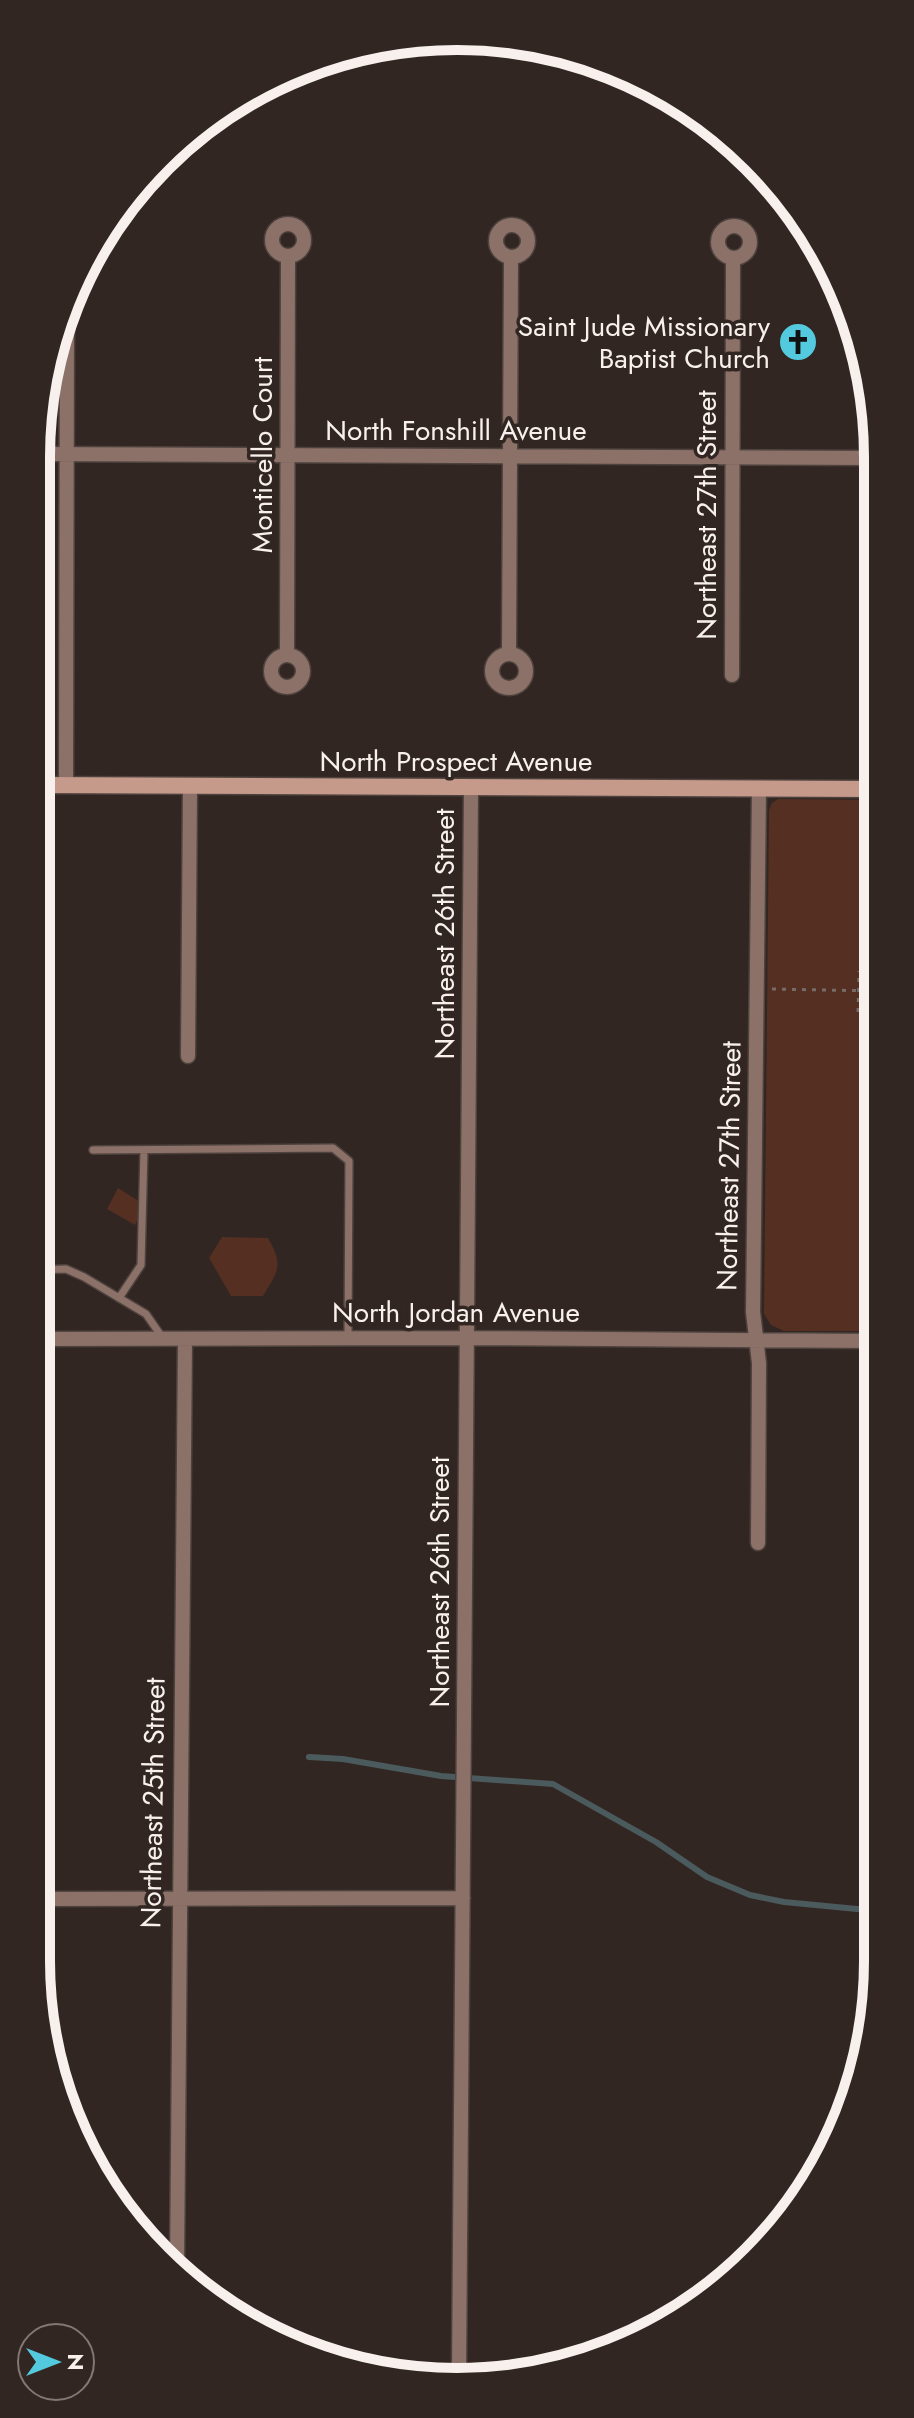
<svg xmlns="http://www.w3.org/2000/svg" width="914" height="2418" viewBox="0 0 914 2418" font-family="Jost,sans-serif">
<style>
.green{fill:#542f22}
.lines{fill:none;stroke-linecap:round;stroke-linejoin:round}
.stream{stroke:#4b5a5c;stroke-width:6}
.building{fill:#5d2a17;stroke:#61534f;stroke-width:2}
.lane-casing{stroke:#4e423e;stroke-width:10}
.street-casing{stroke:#4e423e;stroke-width:17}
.secondary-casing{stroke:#4e423e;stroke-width:19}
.path{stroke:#766b67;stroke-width:3;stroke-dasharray:4 6;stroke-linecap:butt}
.lane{stroke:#8c7168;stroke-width:7}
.street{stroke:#8c7168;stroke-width:14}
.secondary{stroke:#c59a8b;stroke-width:16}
.labels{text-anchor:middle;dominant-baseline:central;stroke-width:7;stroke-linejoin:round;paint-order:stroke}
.poi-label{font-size:28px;fill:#f8f0ed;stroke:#322622;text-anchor:end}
.street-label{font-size:28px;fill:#f8f0ed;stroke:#322622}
.rim{fill:none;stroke:#f8f0ed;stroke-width:10}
</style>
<rect width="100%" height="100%" fill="#322622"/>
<path class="green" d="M778,799l97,1 2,531h-93l-13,-6 -7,-11 5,-504 3,-7z
M118,1188l27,17 -10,20 -28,-16z
M222,1237l46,1c16,28 10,33 -5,58h-32l-22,-38z"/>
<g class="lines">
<path class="stream" d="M309,1757l34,2 98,17 112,8 103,58 51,35 43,18 34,7 94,9"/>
</g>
<path class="building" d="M36,1074h17v37h-17z"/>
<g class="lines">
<defs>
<path id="lane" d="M93,1150l240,-2 16,13 -1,177
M36,1270l30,-1 18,8 62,37 16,23
M119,1298l22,-33 3,-115"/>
<path id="street" d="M272 240a16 16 0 1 1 32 0a16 16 0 1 1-32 0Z
M496 241a16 16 0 1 1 32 0a16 16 0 1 1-32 0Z
M718 242a16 16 0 1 1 32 0a16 16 0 1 1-32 0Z
M36,454l838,4
M492 671a17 17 0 1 1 34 0a17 17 0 1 1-34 0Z
M287,654l1,-398
M509,654l2,-396
M271 671a16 16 0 1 1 32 0a16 16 0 1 1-32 0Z
M732,675l1,-416
M66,785l1,-470
M188,1056l2,-270
M36,1339l431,-1 410,3
M758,1543l1,-180 -6,-51 6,-523
M36,1899l427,-1
M177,2268l8,-929
M459,2376l12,-1588"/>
<path id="secondary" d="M36,785l839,4"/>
</defs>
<use href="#lane" class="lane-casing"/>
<use href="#street" class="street-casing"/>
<use href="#secondary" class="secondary-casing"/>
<path class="path" d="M870,943h6
M772,989l104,2
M858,1012l1,-41"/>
<use href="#lane" class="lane"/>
<use href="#street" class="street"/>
<use href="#secondary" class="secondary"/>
</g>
<defs>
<symbol id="church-disc" viewBox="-11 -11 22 22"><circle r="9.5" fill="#54cade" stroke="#322622"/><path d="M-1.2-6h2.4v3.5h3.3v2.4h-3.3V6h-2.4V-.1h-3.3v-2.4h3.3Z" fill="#111"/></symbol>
</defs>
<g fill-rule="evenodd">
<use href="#church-disc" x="776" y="320" width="44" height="44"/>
</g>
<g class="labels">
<g class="poi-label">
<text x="770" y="326">Saint Jude Missionary<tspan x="770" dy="32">Baptist Church</tspan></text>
</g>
<g class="street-label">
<text x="456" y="430">North Fonshill Avenue</text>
<text transform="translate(262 455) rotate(-90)">Monticello Court</text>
<text transform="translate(706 515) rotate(-90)">Northeast 27th Street</text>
<text x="456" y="761">North Prospect Avenue</text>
<text transform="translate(444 934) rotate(-90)">Northeast 26th Street</text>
<text transform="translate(729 1166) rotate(-89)">Northeast 27th Street</text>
<text x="456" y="1312">North Jordan Avenue</text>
<text transform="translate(439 1582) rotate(-90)">Northeast 26th Street</text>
<text transform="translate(153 1803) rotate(-89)">Northeast 25th Street</text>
</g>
</g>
<path d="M0 0H914V2418H0ZM457 50H457A407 407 0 0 1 864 457V1961A407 407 0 0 1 457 2368H457A407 407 0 0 1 50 1961V457A407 407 0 0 1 457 50Z" fill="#322622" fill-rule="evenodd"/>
<path class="rim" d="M457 50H457A407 407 0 0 1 864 457V1961A407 407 0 0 1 457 2368H457A407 407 0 0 1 50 1961V457A407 407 0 0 1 457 50Z"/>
<g transform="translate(56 2362) rotate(90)"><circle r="38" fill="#322622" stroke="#817773" stroke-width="2"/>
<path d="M0-6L14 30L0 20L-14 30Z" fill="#54cade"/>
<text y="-12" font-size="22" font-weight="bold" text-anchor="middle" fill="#f8f0ed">N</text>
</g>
</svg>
